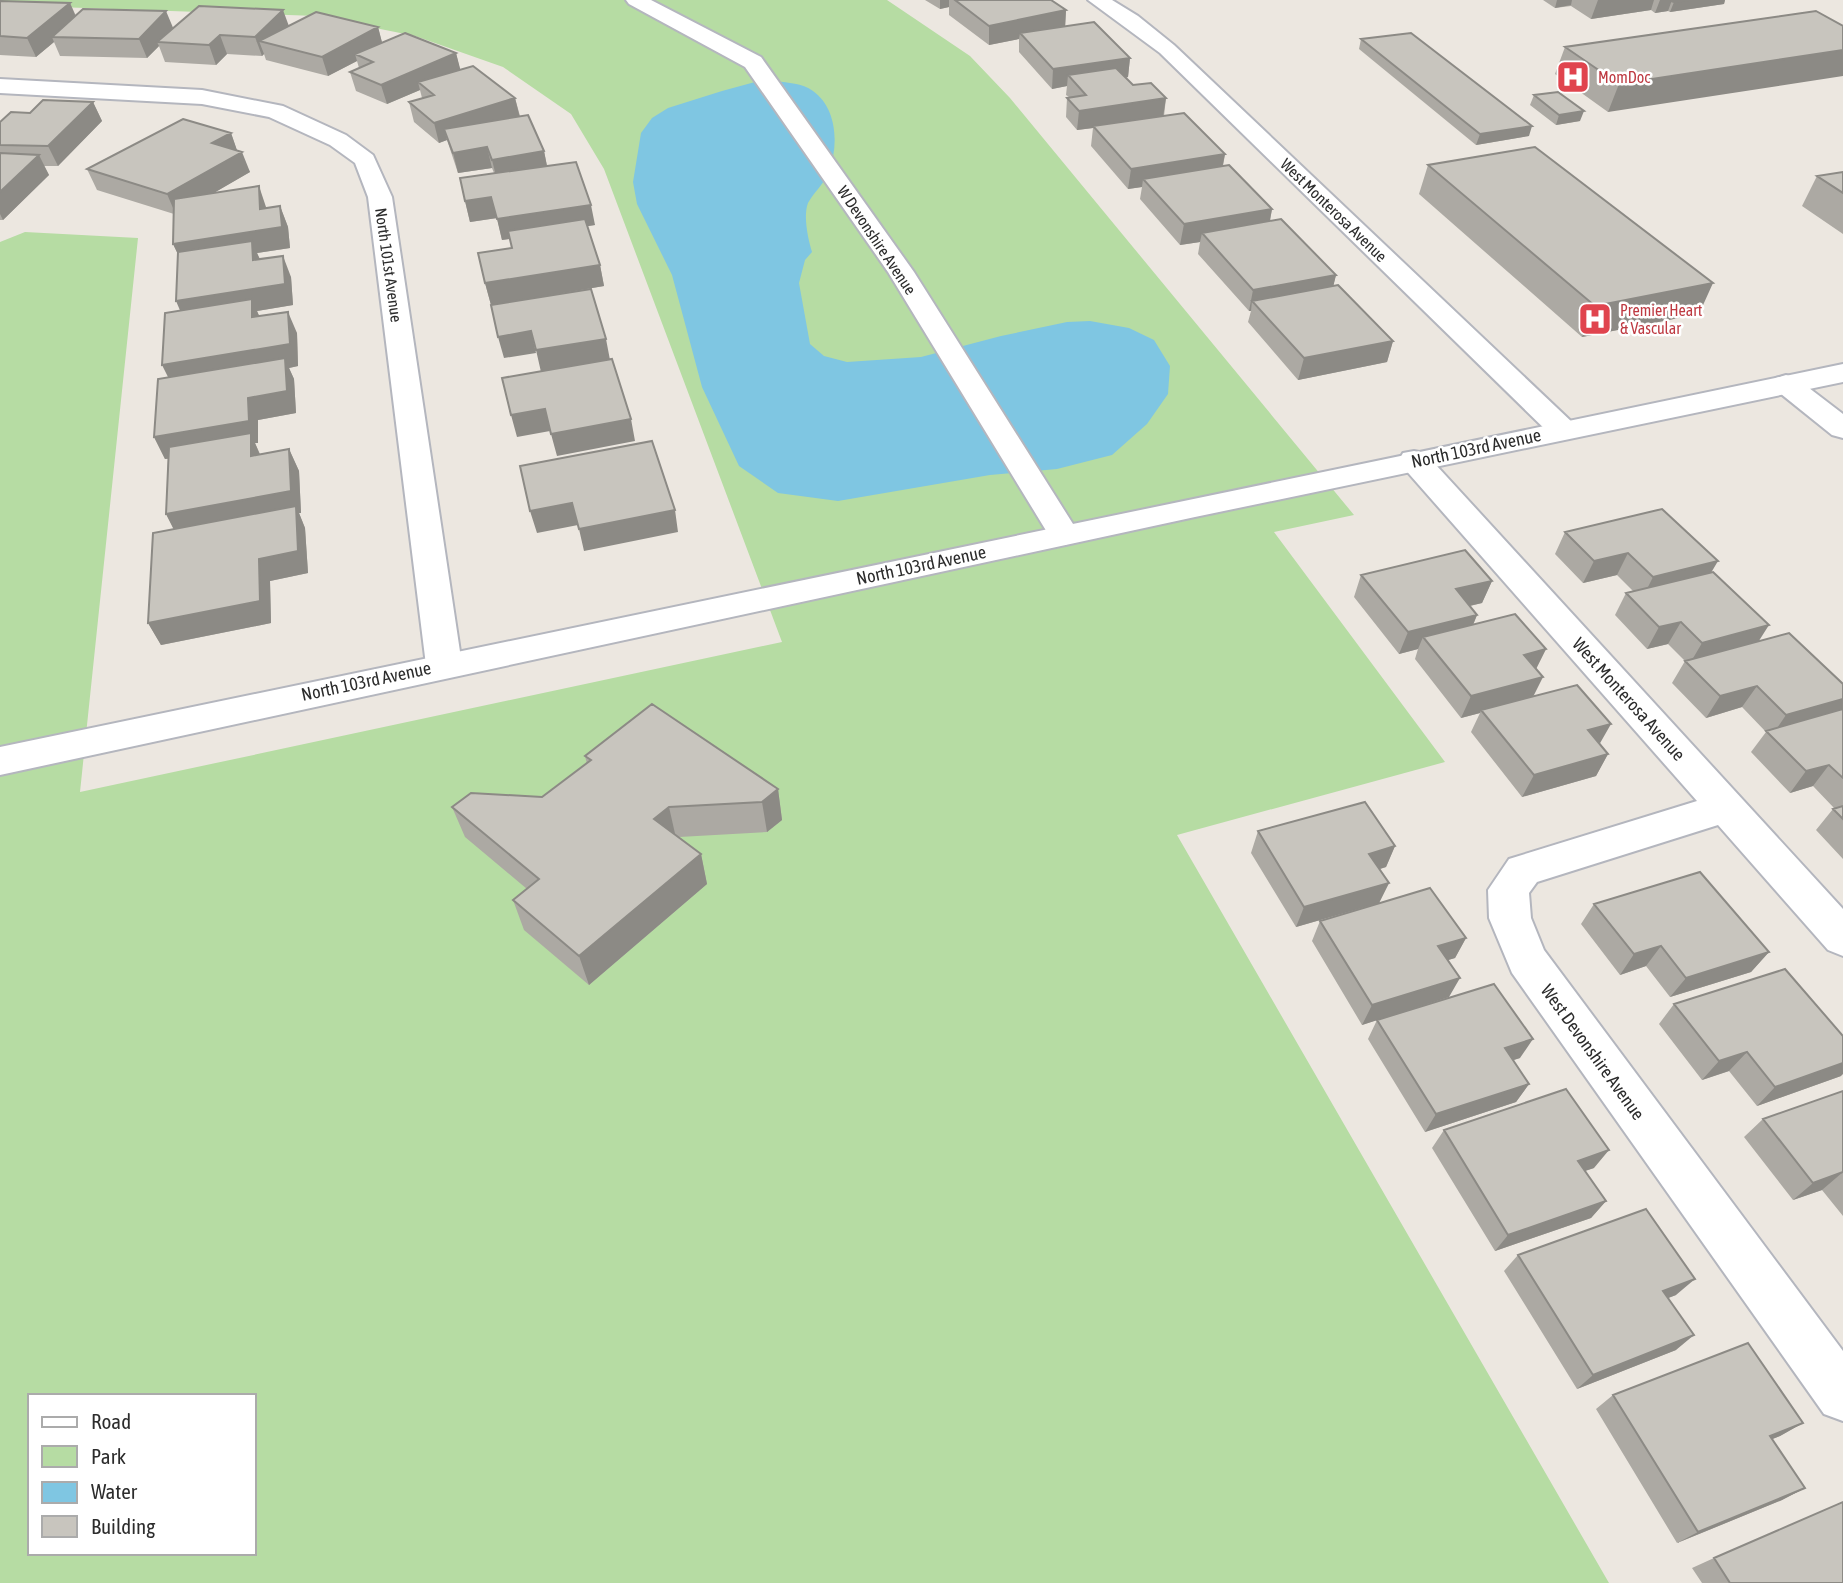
<svg xmlns="http://www.w3.org/2000/svg" width="1843" height="1583" viewBox="0 0 1843 1583" font-family="'Asap Condensed',sans-serif">
<style>
.green{fill:#b6dca3;fill-rule:evenodd}
.water{fill:#7fc6e2}
.lines{fill:none;stroke-linecap:round;stroke-linejoin:round}
.minor-casing{stroke:#b4b6be;stroke-width:4}
.tertiary-casing{stroke:#b4b6be;stroke-width:4}
.minor{fill:#fff;fill-rule:evenodd}
.tertiary{fill:#fff;fill-rule:evenodd}
.wall{fill:#aca9a3}
.shaded-wall{fill:#8c8a85}
.building{fill:#c8c5be;stroke:#8c8a85;stroke-width:2}
.labels{text-anchor:middle;dominant-baseline:central;stroke-width:5;stroke-linejoin:round;paint-order:stroke}
.far-health-label{font-size:16px;fill:#be3a42;stroke:#fff;text-anchor:start}
.far-street-label{font-size:16px;fill:#2c2c2c;stroke:#fff}
.street-label{font-size:18px;fill:#2c2c2c;stroke:#fff}
</style>
<rect width="100%" height="100%" fill="#ece7e0"/>
<path class="green" d="M0,0h887l83,56 40,42 344,417 -80,17 171,230 -268,73 432,748h-1609v-1341l25,-10 113,6 -58,554 702,-150 -178,-473 -33,-55 -68,-47 -88,-31 -99,-20 -316,-11zM30,1396h224v157h-224z"/>
<path class="water" d="M776,81c12,2 26,2 37,10 24,17 26,54 16,80 -4,12 -15,21 -21,32 -5,13 0,36 4,49l-7,8 -6,23 11,61 14,12 23,6 74,-5 80,-21 66,-14 23,-1 39,7 25,12 16,26 -2,28 -21,30 -35,31 -55,14 -67,6 -152,26 -60,-8 -39,-27 -37,-79 -30,-112 -35,-71 -4,-22 8,-49 11,-15 16,-10 54,-17 33,-9z"/>
<g class="lines">
<defs>
<path id="minor" d="M626,0h25l110,57 153,215 166,263 -5,7 -11,3 -11,-3 -165,-270 -143,-205 -116,-63z
M1088,0h24l26,16 36,29 400,379 4,6 -4,6 -11,3 -11,-3 -392,-383z
M0,79l202,11 81,16 63,29 27,20 19,42 70,468 -5,9 -13,4 -13,-4 -5,-9 -58,-468 -13,-34 -25,-18 -61,-28 -67,-13 -202,-11z
M1786,375l10,3 47,36v24l-11,-3 -56,-45 -4,-6 4,-6z
M1414,451l11,2 418,456v47l-15,-6 -110,-125 -181,57 -8,11 2,25 13,32 299,401v70l-19,-7 -312,-441 -23,-55 -1,-28 21,-31 188,-58 -294,-334 -4,-7 4,-7z"/>
<path id="tertiary" d="M1843,364v18l-648,135 -1195,258v-28z"/>
</defs>
<use href="#minor" class="minor-casing"/>
<use href="#tertiary" class="tertiary-casing"/>
<use href="#minor" class="minor"/>
<use href="#tertiary" class="tertiary"/>
</g>
<path class="wall" d="M925,0h126l15,10 -1,17 65,31 -2,19 -3,1 8,7 33,13 -2,18 61,38 -2,12 49,43 -2,12 66,54 -3,11 60,55 -6,21 -89,18 -50,-58 3,-11h-2l-51,-57 2,-12 -20,3 -40,-46 2,-12 -14,2 -37,-43 2,-18 -16,2 -11,-13 1,-19 2,-1 -3,-2 1,-9 -15,3 -33,-37v-13l-30,6 -40,-30v-8l-9,2z
M1543,0h182l-1,4 -54,8 -2,-1 -13,2 -4,-3 -60,9 -20,-13 -16,2z
M0,1l70,2 6,13 97,13 116,-3 89,1 4,16 74,10 4,17 55,28 5,18 24,35 3,15 48,59 -8,1 13,39 4,21 -113,19 -6,-22 27,-35 -2,-9 -8,1 -5,-22 -27,4 -5,-21 29,-28 -2,-5 -34,5 -11,-33 -8,3 -25,-21 -5,-20 13,-4 -2,-8 -33,14 -31,-13 -6,-19 9,-4 -2,-7 -29,15 -62,-16 -2,-6 -2,2 -35,-2 -11,11 -51,-3 -6,-16 -12,12 -87,-2 -6,-14 -18,15 -36,-2z
M1816,11l-208,101 -53,-38 10,-27z
M1361,39l168,97 -53,9 -117,-96z
M1534,95l46,26 -24,4 -26,-20z
M93,102l9,19 -44,45h-14l5,9 -46,45h-3v-98l30,-9z
M231,133l6,18 13,21 -35,20 51,15v1l14,-2 8,21 2,21 -33,5 3,6 31,18 2,28 -36,6 2,5 38,17 1,33 -9,2 5,11 2,34 -38,7v23h-3l5,11 29,-5 10,22 2,42h-2l6,15 3,45 -38,8 1,42 -110,22 -13,-22 26,-94 -8,-15 2,-55h-3l-11,-22 14,-60 12,-67 -2,-56 -5,-10 1,-30 -77,-24 -10,-21z
M1428,165l271,149 -117,23 -163,-143z
M1843,172v62l-41,-28 15,-30z
M1565,532l146,40 48,69 84,43v175l-27,-29 17,-21 1,-1 -21,-22 -23,7 -39,-41 15,-20 -24,-25 -36,11 -34,-35 13,-22 -17,-17 -21,5 -32,-34 11,-22 8,-1 -17,-17 -34,8 -28,-29z
M1361,575l131,6 -10,22 -12,3 7,9 -4,10 73,24 -10,20 -3,27 67,48 8,10 -12,22 -74,21 -51,-65 9,-19 -19,5 -46,-59 3,-10 -19,5 -45,-57z
M585,756l193,33 4,31 -15,12 -88,5 22,17 6,30 -118,101 -65,-55 -11,-30 14,-11 -62,-52 -13,-30 90,-10 45,-33z
M1258,831l137,15 -9,21 -6,2 9,14 -10,20 -83,24 -45,-74z
M1594,904l175,48 -18,20 -81,25 -24,-31 -26,9 -39,-51z
M1320,921l146,17 -11,20 -7,2 1,37 -54,17 125,44 -7,2 16,24 -13,18 -91,30 -57,-93 9,-19 -15,5 -50,-84z
M1674,1004l167,72 -84,30 -28,-35 -27,9 -43,-56z
M1843,1091v125l-21,-26 -29,10 -49,-63 19,-18z
M1444,1130l150,38 -9,3 21,30 -15,17 -96,33 -63,-103z
M1518,1255l158,40 -8,3 8,52 -99,39 -73,-118z
M1613,1395l190,28 -23,13 -8,3 33,49 -23,12 -105,43 -81,-134z
M1714,1558l129,25h-141l-10,-15z"/>
<path class="shaded-wall" d="M940,0h9v7l-9,2z
M1557,0h15l-1,5 -16,3z
M1598,0h56l-3,10 -60,9z
M1660,0h12l-4,11 -13,2z
M1689,0h36l-1,4 -54,8 4,-10z
M70,3l8,19 -26,15 2,5 -18,15 -9,-19z
M283,10l7,19 -31,12 5,13 -2,2 -7,-19z
M1066,10l-1,19 -45,4 -1,6 -30,6v-19z
M166,11l8,19 -17,12 2,4 -12,12 -8,-19z
M378,27l5,19 -28,8 2,7 -29,15 -6,-19z
M220,35l7,19 -11,11 -7,-20z
M1843,50v26l-235,36 11,-28z
M456,53l5,19 -43,10 2,8 -33,14 -6,-19z
M1130,58l-2,19 -51,8 -9,-10 -1,11 -15,3 1,-20z
M515,98l5,20 -76,11 3,11 -8,3 -5,-20z
M1166,98l-3,19 -70,9v2l-16,2 2,-19z
M93,102l9,19 -44,45 -10,-20z
M1584,111l-4,10 -24,4 3,-10z
M1532,126l-3,10 -53,9 4,-11z
M231,133l7,20 -26,-10z
M487,147l5,21 -34,5 -5,-20z
M544,151l4,20 -51,9 -5,-20z
M242,152l8,20 -74,43 -9,-21z
M1225,154l-4,20 -78,5 -1,8 -14,2 3,-20z
M39,155l10,20 -46,45 -3,-6v-22z
M259,186l7,21 2,22 12,-23 8,21 2,21 -33,5 4,9 -78,3 -10,-21 87,-35z
M491,197l6,21 -27,4 -5,-21z
M591,205l4,20 -93,15 -5,-21z
M1272,209l-4,21 -66,3 -2,9 -20,3 4,-21z
M283,256l8,21 2,28 -36,6 4,9 -76,2 -9,-21z
M600,265l4,21 -113,19 -6,-22z
M1336,275l-5,21 -79,5 -1,10h-2l4,-21z
M1713,283l-14,31 -117,23 13,-31z
M288,312l9,21 1,33 -9,2 5,11 2,34 -38,7v23h-3l5,12 -9,1v-12l-86,15 -11,-22 94,-39 -75,-11 -11,-22z
M531,331l5,22 -32,5 -6,-21z
M606,339l4,21 -69,12 -5,-22z
M1393,341l-6,21 -89,18 6,-22z
M545,409l5,22 -33,6 -6,-22z
M631,419l4,22 -78,15 -6,-22z
M289,449l10,22 2,42h-2l6,15 3,45 -38,8 1,42 -110,22 -13,-22 111,-64 -82,-23 -11,-22z
M572,503l6,22 -41,8 -7,-22z
M675,510l3,22 -94,19 -5,-22z
M1628,553l-11,22 -34,8 11,-22z
M1718,561l-13,22 -63,16 11,-22z
M1492,581l-10,22 -35,8 9,-22z
M1477,615l-9,22h-45l-5,12 -19,5 9,-22z
M1681,622l-13,22 -21,5 12,-22z
M1769,625l-14,22 -66,18 13,-22z
M1546,649l-11,22 -11,-16z
M1543,677l-11,22 -51,11 -1,3 -19,5 10,-22z
M1757,686l-15,21 -36,11 14,-22z
M1843,699v13l-4,5 -68,20 15,-22z
M1611,724l-12,21 -11,-15z
M1608,754l-12,22 -74,21 12,-22z
M1829,765l-16,21 -23,7 16,-22z
M778,789l4,31 -15,12 -5,-30z
M669,807l7,31 -22,-19z
M1395,846l-9,21 -26,8 9,-21z
M701,854l6,30 -118,101 -10,-29z
M1389,883l-10,20 -83,24 8,-20z
M1466,938l-11,20 -27,8 10,-20z
M1661,946l-15,20 -26,9 14,-21z
M1769,952l-18,20 -81,25 16,-19z
M1460,978l-11,19 -87,28 10,-20z
M1533,1039l-13,19 -28,9 13,-19z
M1747,1052l-18,19 -27,9 17,-19z
M1843,1063v11l-2,2 -84,30 18,-19z
M1529,1084l-13,18 -91,30 11,-18z
M1609,1150l-15,18 -31,10 15,-17z
M1843,1172l-21,18 -29,10 20,-17z
M1606,1201l-15,17 -96,33 13,-16z
M1695,1279l-19,16 -31,12 18,-16z
M1694,1335l-18,15 -99,39 16,-14z
M1803,1423l-23,13 -32,13 22,-13z
M1805,1488l-23,12 -105,43 21,-11z"/>
<path class="building" d="M955,0h96l15,10 -77,16z
M1672,0h17l-15,2 -3,-1z
M0,1l70,2 -43,35 -27,-2z
M199,6l84,4 -28,27 -35,-2 -11,10 -52,-3z
M83,9l83,2 -27,28 -87,-2z
M1816,11l27,15v24l-224,34 -54,-37z
M316,12l62,15 -56,30 -63,-16z
M1094,22l36,36 -77,11 -33,-36z
M405,33l51,20 -75,32 -31,-13 23,-10 -18,-8z
M1411,33l121,93 -52,8 -119,-95z
M473,66l42,32 -81,25 -25,-21 25,-7 -16,-13z
M1116,68l17,17 18,-2 15,15 -87,13 -12,-13 19,-3 -18,-20z
M1558,92l26,19 -25,4 -25,-20z
M43,100l50,2 -45,44 -48,-1v-23l11,-10 19,1z
M1184,113l41,41 -94,15 -38,-43z
M528,115l16,36 -52,9 -5,-13 -34,6 -9,-24z
M183,119l48,14 -19,10 30,9 -75,42 -80,-25z
M1535,147l178,136 -118,23 -167,-141z
M0,153l39,2 -39,37z
M576,162l15,43 -94,14 -6,-22 -26,4 -5,-23z
M1229,165l43,44 -88,15 -41,-45z
M1843,172v21l-26,-17z
M259,186l1,23 20,-3 2,21 -109,17 1,-45z
M585,219l15,46 -115,18 -7,-30 34,-5 -4,-17z
M1281,219l55,56 -83,15 -51,-57z
M252,241l1,19 30,-4 2,28 -109,17 2,-49z
M1338,285l55,56 -89,17 -52,-57z
M591,289l15,50 -70,11 -5,-19 -33,6 -7,-32z
M252,299v18l36,-5 2,32 -128,21 3,-52z
M285,358l2,33 -39,7 1,23 -95,16 4,-58z
M612,359l19,60 -80,15 -6,-25 -34,6 -9,-37z
M251,433v23l38,-7 2,42 -125,23 3,-67z
M652,441l23,69 -96,19 -7,-26 -42,8 -10,-45z
M296,506l2,45 -39,8 1,42 -112,22 5,-90z
M1662,509l56,52 -65,16 -25,-24 -34,8 -29,-29z
M1465,550l27,31 -36,8 21,26 -69,17 -47,-57z
M1713,572l56,53 -67,18 -21,-21 -22,5 -33,-34z
M1515,614l31,35 -22,6 19,22 -72,19 -48,-59z
M1789,633l54,51v15l-57,16 -29,-29 -37,10 -35,-35z
M1577,685l34,39 -23,6 20,24 -74,21 -53,-65z
M652,704l126,85 -16,13 -93,5 -15,12 47,35 -122,102 -66,-56 26,-21 -87,-72 19,-14 71,4 49,-37 -6,-4z
M1843,709v69l-14,-13 -23,6 -40,-40z
M1365,802l30,44 -26,8 20,29 -85,24 -46,-76z
M1843,806v13l-10,-10z
M1700,872l69,80 -83,26 -25,-32 -27,8 -40,-50z
M1430,888l36,50 -28,8 22,32 -88,27 -52,-84z
M1785,969l58,67v27l-68,24 -28,-35 -28,9 -45,-57z
M1494,984l39,55 -28,9 24,36 -93,30 -59,-94z
M1566,1089l43,61 -31,11 28,40 -98,34 -64,-105z
M1843,1091v81l-30,11 -50,-64z
M1646,1209l49,70 -32,12 31,44 -101,40 -75,-120z
M1748,1343l55,80 -33,13 35,52 -107,44 -85,-137z
M1843,1502v81h-113l-16,-25z"/>
<defs>
<symbol id="hospital-square" viewBox="-11 -11 22 22"><rect x="-9" y="-9" width="18" height="18" rx="4" fill="#e0444e" stroke="#fff"/><path d="M-5-5h3v3.5h4V-5h3V5h-3V1.5h-4V5h-3Z" fill="#fff"/></symbol>
</defs>
<g fill-rule="evenodd">
<use href="#hospital-square" x="1554" y="58" width="38" height="38"/>
<use href="#hospital-square" x="1576" y="300" width="38" height="38"/>
</g>
<g class="labels">
<g class="far-health-label">
<text x="1598" y="77">MomDoc</text>
<text x="1620" y="310">Premier Heart<tspan x="1620" dy="18">&amp; Vascular</tspan></text>
</g>
<g class="far-street-label">
<text transform="translate(1334 210) rotate(44)">West Monterosa Avenue</text>
<text transform="translate(877 240) rotate(56)">W Devonshire Avenue</text>
<text transform="translate(389 265) rotate(82)">North 101st Avenue</text>
</g>
<g class="street-label">
<text transform="translate(1476 448) rotate(-12)">North 103rd Avenue</text>
<text transform="translate(921 565) rotate(-12)">North 103rd Avenue</text>
<text transform="translate(366 681) rotate(-12)">North 103rd Avenue</text>
<text transform="translate(1629 699) rotate(48)">West Monterosa Avenue</text>
<text transform="translate(1593 1052) rotate(54)">West Devonshire Avenue</text>
</g>
</g>
<rect x="28" y="1394" width="228" height="161" fill="#ffffff" stroke="#ababab" stroke-width="2"/>
<rect x="42" y="1417" width="35" height="10" fill="#ffffff" stroke="#ababab" stroke-width="2"/>
<text x="91" y="1429" font-size="21" fill="#2c2c2c">Road</text>
<rect x="42" y="1446" width="35" height="21" fill="#b6dca3" stroke="#ababab" stroke-width="2"/>
<text x="91" y="1464" font-size="21" fill="#2c2c2c">Park</text>
<rect x="42" y="1482" width="35" height="21" fill="#7fc6e2" stroke="#ababab" stroke-width="2"/>
<text x="91" y="1499" font-size="21" fill="#2c2c2c">Water</text>
<rect x="42" y="1516" width="35" height="21" fill="#c8c5be" stroke="#ababab" stroke-width="2"/>
<text x="91" y="1534" font-size="21" fill="#2c2c2c">Building</text>
</svg>
